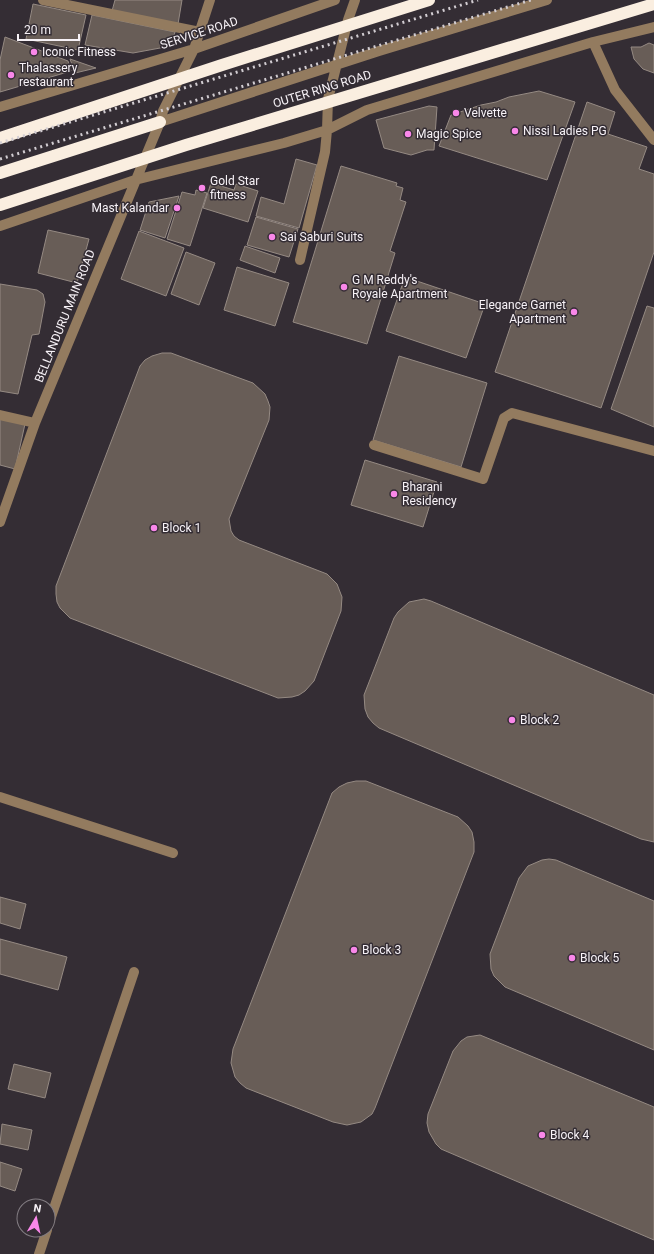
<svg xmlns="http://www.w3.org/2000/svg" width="654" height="1254" viewBox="0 0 654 1254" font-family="Roboto,sans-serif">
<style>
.building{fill:#685d57;stroke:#958a83}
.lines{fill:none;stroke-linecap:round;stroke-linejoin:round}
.minor{stroke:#937b5f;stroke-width:10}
.highway{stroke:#faeee0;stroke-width:12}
.rail{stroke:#d2cdd2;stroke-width:3;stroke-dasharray:2 4;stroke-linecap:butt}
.poi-dot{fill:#f987e9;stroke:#342d34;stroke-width:1.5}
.labels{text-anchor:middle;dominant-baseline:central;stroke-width:3;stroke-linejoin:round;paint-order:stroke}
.street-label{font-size:12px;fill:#f7f2f7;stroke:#342d34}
.poi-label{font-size:12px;fill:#f7f2f7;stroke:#342d34;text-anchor:start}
</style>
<rect width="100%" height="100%" fill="#342d34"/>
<path class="building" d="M115,0h67l-4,24 -66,-13z
M33,4l53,11 -8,35 -52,-11z
M92,15l83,17 -4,14 -38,7 -48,-8z
M5,37l63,24 3,10 -71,21v-32z
M649,43l5,2v28l-11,-4 -9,-10 -3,-12h10z
M70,59l26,9 -21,5z
M539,91l36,11 -28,78 -108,-34 12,-31 30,-10 15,-3 13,-5z
M587,102l28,10 -7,22 39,13 -8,22 15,5v78l-53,156 -106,-36z
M429,106l8,1 -3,43h-7l-16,5 -27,-7 -8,-28z
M296,159l21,6 -18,63 -43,-12 5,-19 23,7z
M341,166l56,17 -1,3 7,2 -3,12 6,2 -16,49 5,2 -28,91 -74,-22z
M211,183l23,7 2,-6 22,7 -10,31 -45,-14z
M196,190l11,3 -17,53 -23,-7 15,-47 13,3z
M179,196l-14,42 -25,-8 9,-28z
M256,217l42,12 -9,28 -42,-12z
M48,230l41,9 -12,44 -39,-10z
M139,231l45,17 -18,48 -45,-17z
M245,246l35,12 -5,15 -35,-13z
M186,252l29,11 -16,42 -28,-11z
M237,267l52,16 -14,43 -51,-16z
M405,277l80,27 -19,54 -80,-27z
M0,284l37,6 6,4 2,8 -6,32 -7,1 -14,59 -18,-3z
M647,306l7,2v119l-43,-18z
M162,353h9l82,30 12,11 3,7 2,6 -1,13 -40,99 2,12 3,5 5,4 88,34 10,10 5,13 -1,14 -27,70 -9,10 -6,4 -7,2 -14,1 -208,-80 -10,-10 -3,-6 -1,-8v-8l84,-220 5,-6 7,-4z
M399,356l88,27 -26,84 -88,-27z
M0,418l25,6 -10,45 -15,-4z
M365,460l72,22 -14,45 -72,-22z
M424,599l7,2 223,94v147l-13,-3 -262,-111 -6,-5 -5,-6 -3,-8 -1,-14 30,-77 4,-6 11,-10z
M356,781h10l92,36 10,9 4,6 2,10v10l-99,256 -3,6 -11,8 -14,3 -14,-3 -87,-34 -6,-5 -5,-6 -4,-14 2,-14 99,-256 7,-6 8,-4z
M549,859l7,1 98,41v149l-149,-63 -11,-11 -3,-7 -1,-15 29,-76 9,-12 14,-6z
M0,897l26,7 -6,25 -20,-6z
M0,939l67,18 -9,33 -58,-16z
M480,1035l174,72v133l-213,-91 -5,-5 -7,-12 -2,-9 1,-9 25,-63 8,-10 6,-4z
M14,1064l37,9 -6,25 -37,-9z
M2,1124l30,6 -4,20 -28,-6z
M0,1162l22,7 -7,22 -15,-5z"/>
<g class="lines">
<path class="minor" d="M43,0l157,32
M593,42l22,48 39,50
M0,107l194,-58 141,-49
M160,122l219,-71 168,-51
M0,226l135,-46 149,-37 43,-13 40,-20 226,-68 61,-15
M300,260l25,-108 2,-22 1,-31 20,-79 7,-20
M0,415l35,8
M374,445l109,34 21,-61 8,-5 142,38
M0,522l35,-99 125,-301 3,-11 31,-62 16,-49
M0,797l173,56
M48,1226l86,-254
M39,1254l8,-24"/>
<path class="highway" d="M0,138l222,-73 207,-65
M0,173l160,-51
M0,205l186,-60 468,-141"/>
<path class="rail" d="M0,143l478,-143
M0,159l531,-159"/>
</g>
<g class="poi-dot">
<circle cx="34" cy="52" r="4"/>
<circle cx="11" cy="75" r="4"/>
<circle cx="456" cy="113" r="4"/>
<circle cx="515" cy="131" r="4"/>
<circle cx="408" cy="134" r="4"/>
<circle cx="202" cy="188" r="4"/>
<circle cx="177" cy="208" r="4"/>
<circle cx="272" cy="237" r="4"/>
<circle cx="344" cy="287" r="4"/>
<circle cx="574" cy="312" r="4"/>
<circle cx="394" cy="494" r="4"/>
<circle cx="154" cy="528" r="4"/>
<circle cx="512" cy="720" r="4"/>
<circle cx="354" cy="950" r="4"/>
<circle cx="572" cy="958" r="4"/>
<circle cx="542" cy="1135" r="4"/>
</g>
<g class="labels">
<g class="street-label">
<text transform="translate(199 33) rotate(-18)">SERVICE ROAD</text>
<text transform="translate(322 89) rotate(-17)">OUTER RING ROAD</text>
<text transform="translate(65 316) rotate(-68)">BELLANDURU MAIN ROAD</text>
</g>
<g class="poi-label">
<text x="42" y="52">Iconic Fitness</text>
<text x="19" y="68">Thalassery<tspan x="19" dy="14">restaurant</tspan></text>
<text x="464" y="113">Velvette</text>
<text x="523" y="131">Nissi Ladies PG</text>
<text x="416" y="134">Magic Spice</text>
<text x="210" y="181">Gold Star<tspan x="210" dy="14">fitness</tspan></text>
<text x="169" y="208" text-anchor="end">Mast Kalandar</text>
<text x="280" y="237">Sai Saburi Suits</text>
<text x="352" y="280">G M Reddy's<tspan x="352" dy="14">Royale Apartment</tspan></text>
<text x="566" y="305" text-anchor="end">Elegance Garnet<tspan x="566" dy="14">Apartment</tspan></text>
<text x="402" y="487">Bharani<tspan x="402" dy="14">Residency</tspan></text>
<text x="162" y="528">Block 1</text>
<text x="520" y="720">Block 2</text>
<text x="362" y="950">Block 3</text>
<text x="580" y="958">Block 5</text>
<text x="550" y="1135">Block 4</text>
</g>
</g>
<g transform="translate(36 1218) rotate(9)"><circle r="19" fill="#342d34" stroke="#827c82"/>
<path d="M0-3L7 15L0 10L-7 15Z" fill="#f987e9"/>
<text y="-6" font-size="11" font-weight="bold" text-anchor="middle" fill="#f7f2f7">N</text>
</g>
<path d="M18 34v6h61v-6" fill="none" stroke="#f7f2f7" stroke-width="2"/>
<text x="24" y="34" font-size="12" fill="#f7f2f7" stroke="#342d34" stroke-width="3" paint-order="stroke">20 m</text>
</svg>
